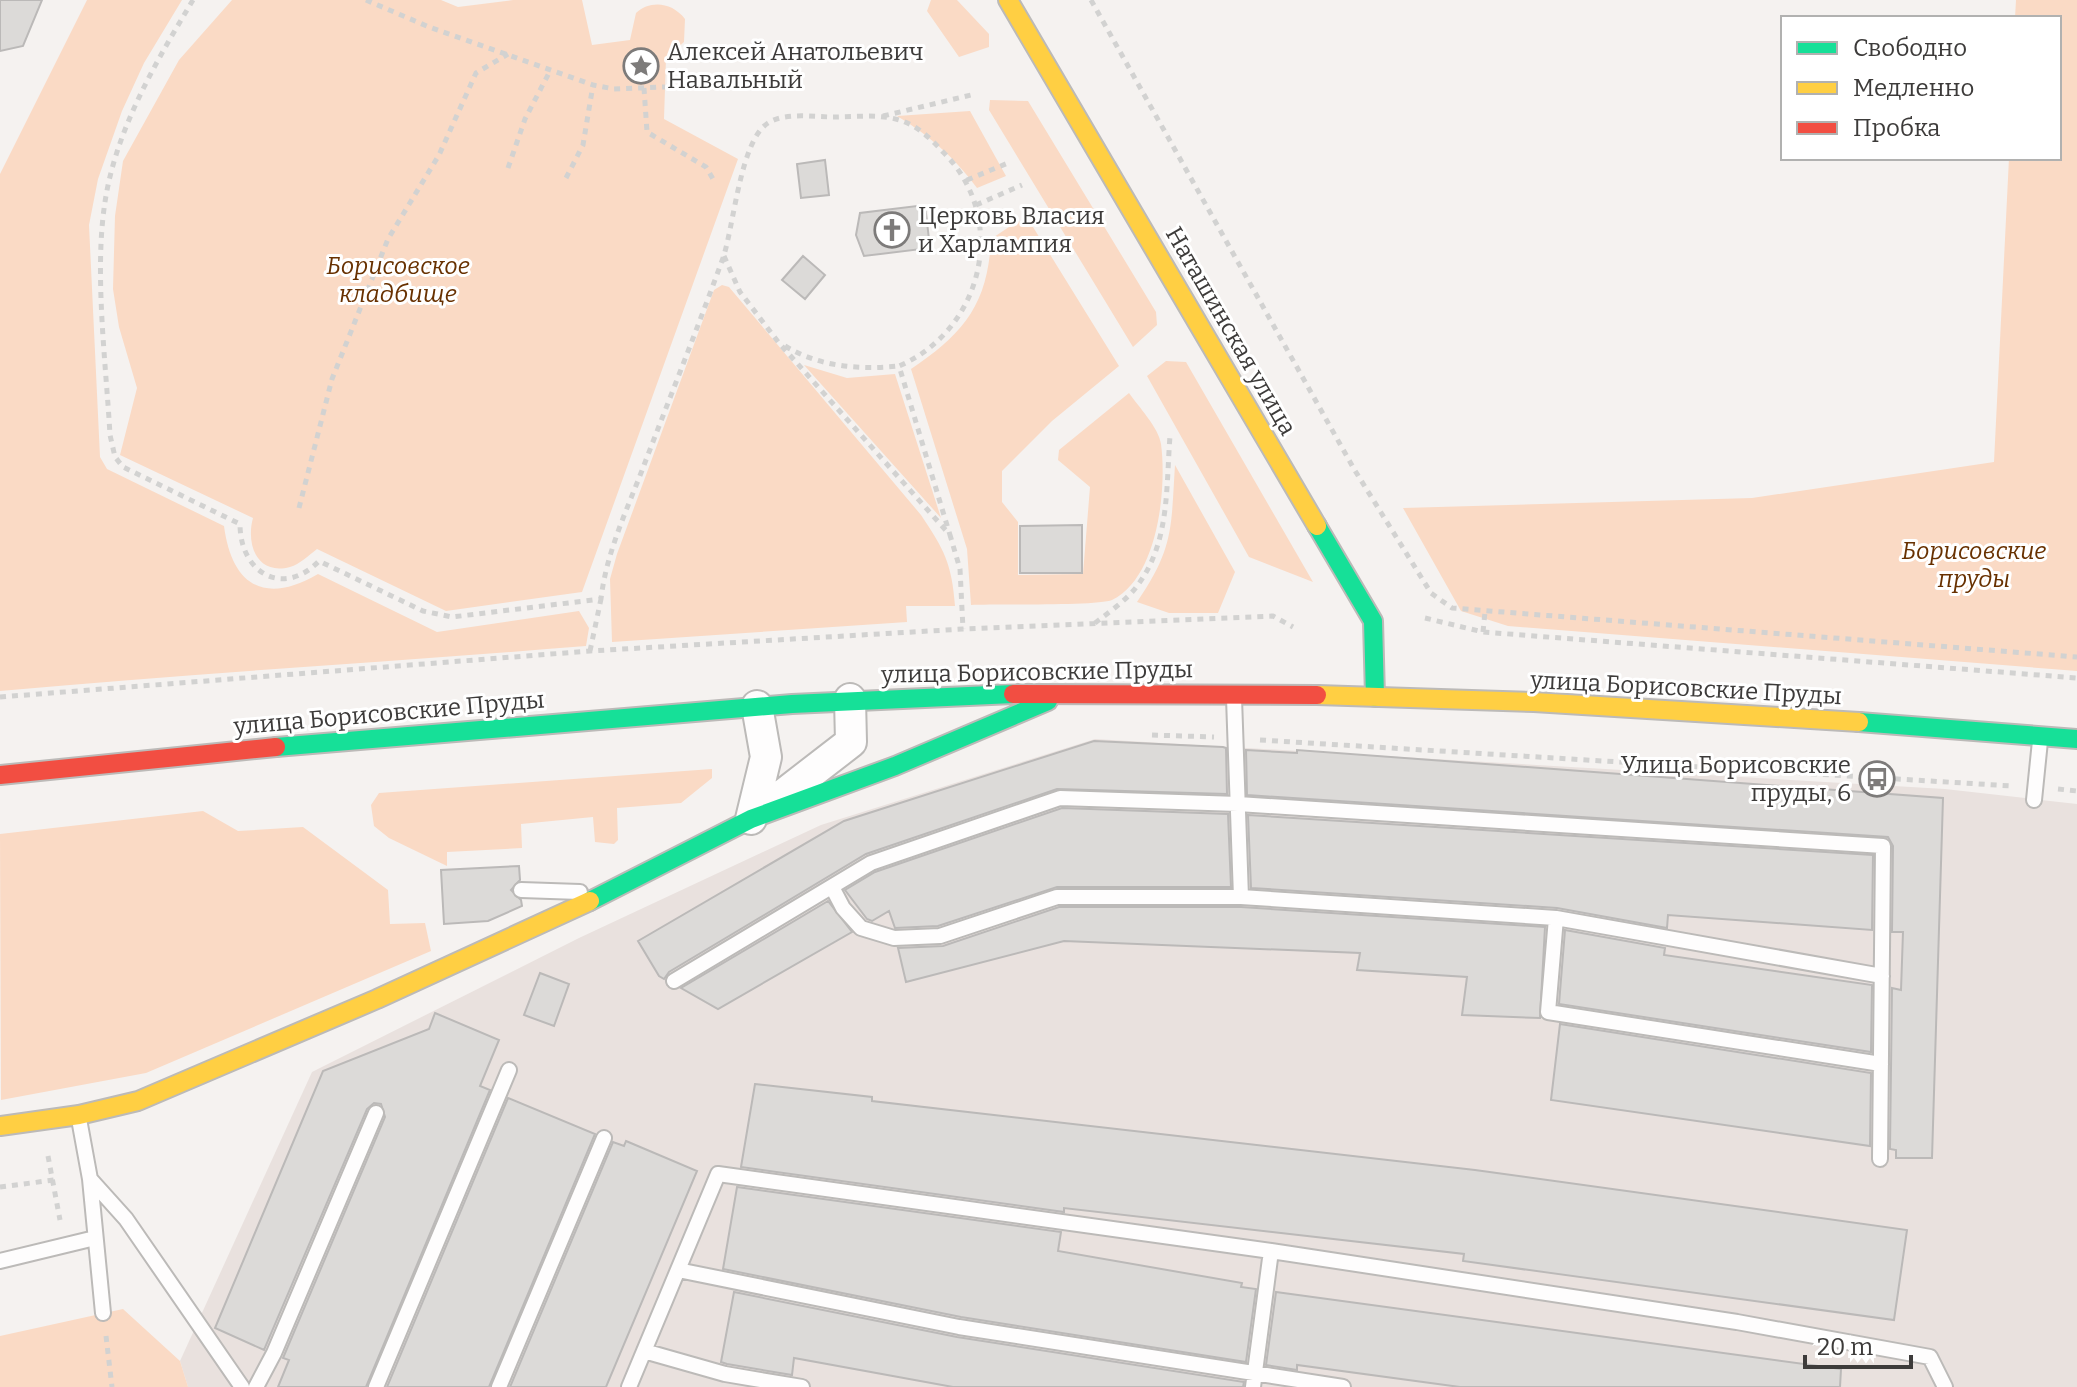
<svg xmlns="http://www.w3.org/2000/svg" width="2077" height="1387" viewBox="0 0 2077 1387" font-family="Bitter,serif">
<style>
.built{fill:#e9e1de}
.green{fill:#fadac5}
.building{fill:#dcdad8;stroke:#bbb9b8;stroke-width:2}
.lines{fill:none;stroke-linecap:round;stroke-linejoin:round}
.lane-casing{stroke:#bcbab8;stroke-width:18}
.street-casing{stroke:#bcbab8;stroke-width:34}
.fast-casing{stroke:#bcbab8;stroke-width:22}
.slow-casing{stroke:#bcbab8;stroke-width:22}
.jam-casing{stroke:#bcbab8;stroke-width:22}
.path{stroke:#d2d2d1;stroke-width:5;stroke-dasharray:6 6;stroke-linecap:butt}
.lane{stroke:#fefdfd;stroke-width:14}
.street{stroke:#fefdfd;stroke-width:30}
.fast{stroke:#16e098;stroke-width:18}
.slow{stroke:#ffcf43;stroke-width:18}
.jam{stroke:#f24e42;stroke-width:18}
.labels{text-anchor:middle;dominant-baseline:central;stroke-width:6;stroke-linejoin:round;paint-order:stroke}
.poi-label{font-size:24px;fill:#3d3b3a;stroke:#fff;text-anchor:start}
.park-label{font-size:24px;font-style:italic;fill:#683101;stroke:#fff}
.street-label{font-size:24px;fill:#3d3b3a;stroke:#fff}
</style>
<rect width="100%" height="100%" fill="#f5f2f0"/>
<path class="built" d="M1095,739l850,50 132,15v583h-1889l-8,-26 132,-289 267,-134 242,-113z"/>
<path class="green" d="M87,0h95l-38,63 -22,48 -24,68 -9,46 11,232 7,12 117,57c8,60 41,79 94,48l119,58 142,-21 10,17 -3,18c-196,16 -391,27 -586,45v-517z
M232,0h209l17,7 55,-7h69l10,45 38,-5 6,-27c14,-13 36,-11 49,6l-1,23 -18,16 -2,61 74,40 -156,433 -136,19 -129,-62c-9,7 -17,15 -27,18 -34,9 -44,-24 -37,-49l-133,-63 17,-67 -18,-61 -6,-38 2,-73 8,-55 56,-101z
M931,0h26l32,34v13l-30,10 -32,-46z
M2016,0h61v671l-569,-45 -47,-15 -58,-103 349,-10 242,-36 15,-304h50v-140h-44z
M990,100l38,1 128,211 1,13 -24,22 -144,-237z
M970,111l36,65 -29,12c-23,-31 -47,-52 -80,-72z
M1018,221l15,6 86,139 -67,55 -50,50v31l16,20v53l65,-1 7,-87 -32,-27 1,-10 70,-57c9,13 30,35 32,51 6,45 -3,134 -49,156 -13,6 -119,4 -141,5l-4,-56 -56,-180c52,-35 77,-64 80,-130z
M722,285l7,2 192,228c23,34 31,49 34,91h-49l1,16 -295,20 -2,-63 7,-25 97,-264z
M1166,361l20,1 127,220 -64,-25 -102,-181z
M804,365l43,13 48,-4 46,144z
M1175,465l60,107 -17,41h-49l-32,-11c37,-54 34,-74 38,-137z
M712,769v9l-31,25 -64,5 1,32 -4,4 -19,-2 -2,-25 -72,7 1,24 -75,4v14l-58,-28 -15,-12 -3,-21 8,-12z
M203,811l35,20 65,-4 85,63 2,34 35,-1 6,28 -285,122 -145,27 -1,-266z
M123,1309l57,52 8,26h-188v-51z"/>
<path class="building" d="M0,0h42l-19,46 -23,5z
M825,160l4,35 -28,3 -4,-34z
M925,205l5,43 -66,8 -8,-21 4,-22z
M803,256l22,19 -20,24 -23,-19z
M1082,525v48h-62v-47z
M1094,741l129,6 3,1 1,46 -170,-5 -191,65 -197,118 -5,7 -5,-3 -21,-35 206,-120z
M1246,750l51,3v-3l646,48 -11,360h-36v-8l-6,-1 2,-161 9,2 2,-58h-11l1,-86 -5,-9 -641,-42z
M1062,808l166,6 3,73h-174l-119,39 -43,2 -6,-17 -17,10 -5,-2 -22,-29 30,-18z
M1248,815l625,40 -1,75 -204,-15 -1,13 -110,-20 -306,-20z
M519,866l1,14 -9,10 10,10 1,6 -34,15 -44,3 -3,-54z
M828,901l24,31 -134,77 -37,-21z
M1059,907h182l304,20 -5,91 -78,-3 5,-38 -110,-7 3,-17 -296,-12 -158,41 -8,-34 45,-2z
M1565,930l100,18 -1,7 208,30 -1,67 -312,-48z
M540,973l29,11 -15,42 -30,-11z
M435,1013l64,27 -19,46 10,4 -124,297h-88l11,-27 -6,-2 102,-241 -4,-13 -7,-1 -7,6 -103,241 -49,-22 108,-257 106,-42z
M1560,1024l311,49 -1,73 -319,-46z
M755,1084l117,13v4l603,69 432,60 -13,90 -431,-59 1,-7 -400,-46v4l-323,-45z
M508,1098l87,36 -106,253h-102z
M626,1141l71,30 -91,216h-96l103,-245 11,4z
M737,1187l324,45 -3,19 184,32 -1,4 15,2 -10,73 -285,-45 -238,-48z
M734,1292l223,45 287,45 -1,5h-290l-159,-29 -2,17 -65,-11 -6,-2z
M1276,1292l565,77 -1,18h-380l-163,-22v5l-31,-5z"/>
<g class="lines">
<defs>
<path id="lane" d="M1234,698l7,199
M2034,800l6,-59
M832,887l11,21 18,20 33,10 46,-2 117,-39h184l315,21 326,58
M521,890l59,2
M1556,918l-8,94 333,52
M674,981l197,-118 189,-65 178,6 645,42 -3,313
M79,1119l11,60 13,134
M90,1179l36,40 116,168
M1271,1251l466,71 193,35 15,30
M0,1261l95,-23
M678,1270l281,57 384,60
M644,1351l81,23 77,13
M256,1387l18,-34 102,-240
M376,1387l133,-317
M499,1387l105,-249
M629,1387l89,-213 553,77 -18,136"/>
<path id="street" d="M776,800l75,-58 -1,-43
M751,819l15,-62 -9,-51"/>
<path id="fast" d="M1317,526l56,95 2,76
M1859,722l218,17
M276,747l516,-43 221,-10
M590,901l161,-82 144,-53 153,-65"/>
<path id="slow" d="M1008,0l309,526
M1317,695l217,7 325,20
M0,1126l79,-11 59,-14 239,-102 213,-98"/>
<path id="jam" d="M1013,694l304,1
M0,775l276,-28"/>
</defs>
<use href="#lane" class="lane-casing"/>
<use href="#street" class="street-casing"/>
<use href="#fast" class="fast-casing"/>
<use href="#slow" class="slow-casing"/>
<use href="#jam" class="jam-casing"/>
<path class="path" d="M193,0c-37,62 -77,129 -88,202 -11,70 1,161 5,233l5,22 8,10 117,57c0,49 43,74 79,37l104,50 29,6 149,-18c5,-44 24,-85 40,-126 27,-71 56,-143 82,-215 11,-32 17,-117 45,-135 17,-11 46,-6 65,-6 23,0 50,-4 72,5 15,6 28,19 38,30 67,66 40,178 -44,214l51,169
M366,0l63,27 164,58 21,4 51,-2
M1091,0l263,469 77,124 21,15 625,49
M644,88l3,44 59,35 7,12
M883,116l88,-21
M508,168l17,-49 25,-48
M566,178l17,-33 10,-60
M967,180l41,-17
M976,205l46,-20
M724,256l16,36 39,51 171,192 10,34 3,60
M785,346c35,21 74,24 114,20
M299,508l33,-129 56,-140 51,-84 37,-82 32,-19
M1425,618l58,14 594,46
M1095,623c14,-11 32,-23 42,-37 33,-43 29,-99 33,-150
M1483,632l2,-20
M590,651l11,-52
M0,697l590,-46 373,-22 310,-13 20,11
M1152,735l62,2
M1260,740l752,46
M2058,789l19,2
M48,1156l12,64
M0,1187l54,-7
M106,1336l6,51"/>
<use href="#lane" class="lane"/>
<use href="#street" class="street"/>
<use href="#fast" class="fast"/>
<use href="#slow" class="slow"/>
<use href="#jam" class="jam"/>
</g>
<defs>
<symbol id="sight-ring" viewBox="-11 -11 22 22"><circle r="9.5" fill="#fff" stroke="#7d7b7a" stroke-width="1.5"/><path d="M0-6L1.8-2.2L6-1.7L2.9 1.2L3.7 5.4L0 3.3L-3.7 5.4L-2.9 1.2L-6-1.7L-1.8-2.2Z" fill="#7d7b7a"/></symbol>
<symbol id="church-ring" viewBox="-11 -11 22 22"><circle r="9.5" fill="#fff" stroke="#7d7b7a" stroke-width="1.5"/><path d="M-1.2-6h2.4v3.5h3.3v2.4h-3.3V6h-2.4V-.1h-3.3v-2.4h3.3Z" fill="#7d7b7a"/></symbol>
<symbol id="bus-ring" viewBox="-11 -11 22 22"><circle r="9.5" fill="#fff" stroke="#7d7b7a" stroke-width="1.5"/><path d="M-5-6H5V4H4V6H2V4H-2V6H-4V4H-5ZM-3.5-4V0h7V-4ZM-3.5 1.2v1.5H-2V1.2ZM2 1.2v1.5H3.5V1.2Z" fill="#7d7b7a"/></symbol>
</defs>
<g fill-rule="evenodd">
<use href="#sight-ring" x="621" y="46" width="40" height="40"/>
<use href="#church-ring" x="872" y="210" width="40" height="40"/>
<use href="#bus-ring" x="1857" y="759" width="40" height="40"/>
</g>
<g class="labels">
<g class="poi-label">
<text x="667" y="52">Алексей Анатольевич<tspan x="667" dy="28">Навальный</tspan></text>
<text x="918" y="216">Церковь Власия<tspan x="918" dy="28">и Харлампия</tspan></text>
<text x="1851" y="765" text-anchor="end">Улица Борисовские<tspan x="1851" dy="28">пруды, 6</tspan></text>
</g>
<g class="park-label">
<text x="398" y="266">Борисовское<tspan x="398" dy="28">кладбище</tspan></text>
<text x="1974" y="551">Борисовские<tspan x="1974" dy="28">пруды</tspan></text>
</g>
<g class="street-label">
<text transform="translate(1231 331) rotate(60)">Наташинская улица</text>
<text transform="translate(1037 672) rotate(-1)">улица Борисовские Пруды</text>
<text transform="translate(1686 688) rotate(3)">улица Борисовские Пруды</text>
<text transform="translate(389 713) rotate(-5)">улица Борисовские Пруды</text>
</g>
</g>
<rect x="1781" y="16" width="280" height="144" fill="#ffffff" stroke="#b1b1b0" stroke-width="2"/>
<rect x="1797" y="42" width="40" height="12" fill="#16e098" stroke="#b1b1b0" stroke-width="2"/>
<text x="1853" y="56" font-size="24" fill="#3d3b3a">Свободно</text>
<rect x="1797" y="82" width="40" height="12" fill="#ffcf43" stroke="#b1b1b0" stroke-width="2"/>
<text x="1853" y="96" font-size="24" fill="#3d3b3a">Медленно</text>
<rect x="1797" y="122" width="40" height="12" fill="#f24e42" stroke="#b1b1b0" stroke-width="2"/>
<text x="1853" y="136" font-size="24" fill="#3d3b3a">Пробка</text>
<path d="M1805 1355v12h106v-12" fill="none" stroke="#3d3b3a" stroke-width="4"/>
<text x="1817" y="1355" font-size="24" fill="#3d3b3a" stroke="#ffffff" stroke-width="6" paint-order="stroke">20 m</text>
</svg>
